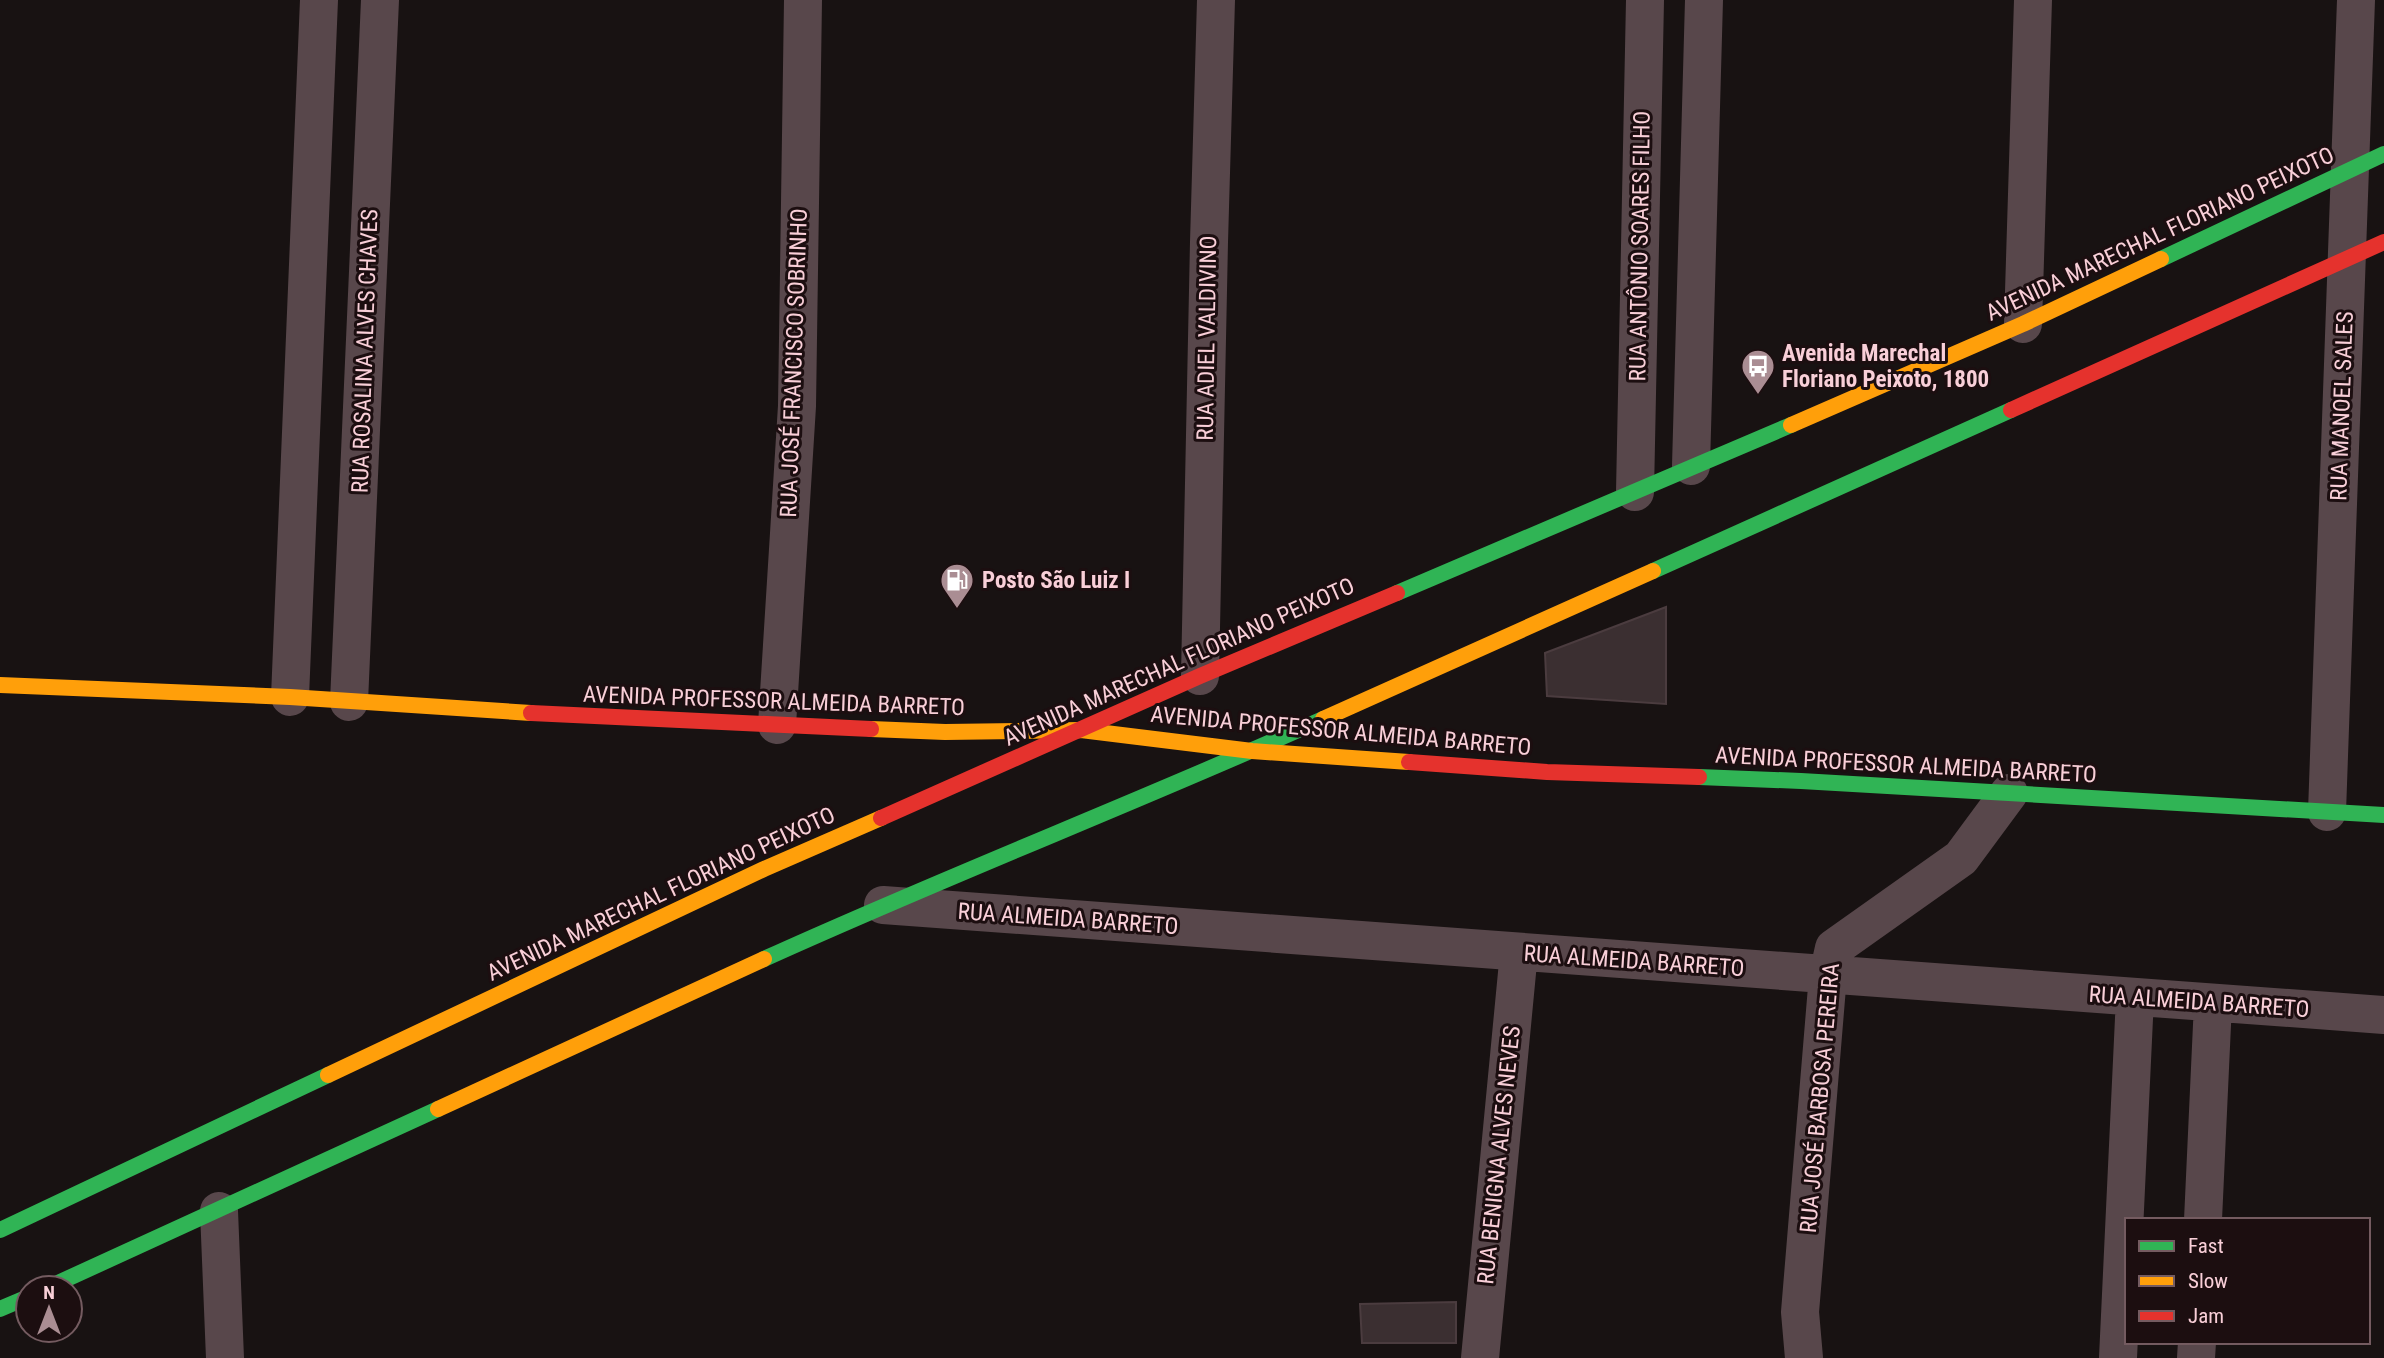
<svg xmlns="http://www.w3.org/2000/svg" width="2384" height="1358" viewBox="0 0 2384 1358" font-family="'Roboto Condensed',sans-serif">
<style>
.building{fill:#3b2f31;stroke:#4b3c3f;stroke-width:2}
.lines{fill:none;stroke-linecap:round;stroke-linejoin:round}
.street{stroke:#58474b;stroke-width:38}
.fast{stroke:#30b455;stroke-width:16}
.slow{stroke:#ff9f0a;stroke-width:16}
.jam{stroke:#e5322d;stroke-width:16}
.labels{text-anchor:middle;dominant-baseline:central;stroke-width:6;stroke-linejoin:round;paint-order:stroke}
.street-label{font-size:23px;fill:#f9cfd8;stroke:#1c0e10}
.poi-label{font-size:23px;font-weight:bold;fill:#f9cfd8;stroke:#1c0e10;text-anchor:start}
</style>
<rect width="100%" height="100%" fill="#181212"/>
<path class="building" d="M1666,607v97l-119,-8 -2,-43z
M1456,1302v41h-94l-2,-39z"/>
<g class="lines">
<path class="street" d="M2023,324l10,-324
M1691,466l13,-466
M1635,492l10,-492
M1200,676l9,-434 7,-242
M290,697l29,-697
M349,702l31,-702
M777,725l20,-319 6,-406
M2327,812l29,-812
M883,905l1501,110
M219,1211l6,147
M2203,1220l10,-217
M1480,1358l39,-406
M1804,1358l-4,-46 28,-337 6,-27 127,-90 48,-65
M2118,1358l17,-361
M2196,1358l1,-16"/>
<path class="fast" d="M2161,259l223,-105
M1653,571l358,-161
M1397,593l394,-168
M1699,777l102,4 583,34
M764,959c185,-84 374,-157 559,-240
M0,1230l328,-155
M47,1288l391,-179
M0,1309l28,-12"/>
<path class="slow" d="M1791,425l232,-101 138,-65
M0,685l290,12 241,16
M1323,719l330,-148
M871,729l74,3 136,-2 171,21 157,11
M328,1075l436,-206 117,-51
M438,1109l326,-150"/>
<path class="jam" d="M2011,410l373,-168
M531,713l340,16
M1409,762l138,10 152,5
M881,818l319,-142 197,-83"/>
</g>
<defs>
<symbol id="bus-pin" viewBox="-11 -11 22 30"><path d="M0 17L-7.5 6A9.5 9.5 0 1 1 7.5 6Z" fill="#aa8d93" stroke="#1c0e10"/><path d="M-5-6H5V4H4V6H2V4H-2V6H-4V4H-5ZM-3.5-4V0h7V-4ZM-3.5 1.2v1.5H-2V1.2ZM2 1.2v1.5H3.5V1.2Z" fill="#fff"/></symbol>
<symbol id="fuel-pin" viewBox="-11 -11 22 30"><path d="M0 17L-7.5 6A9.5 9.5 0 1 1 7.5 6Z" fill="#aa8d93" stroke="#1c0e10"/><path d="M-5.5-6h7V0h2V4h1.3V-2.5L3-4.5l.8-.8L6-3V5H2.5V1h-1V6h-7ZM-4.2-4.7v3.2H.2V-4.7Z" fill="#fff"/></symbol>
</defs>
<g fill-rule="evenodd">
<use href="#bus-pin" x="1739" y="347" width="38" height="52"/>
<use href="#fuel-pin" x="938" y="561" width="38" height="52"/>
</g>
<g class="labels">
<g class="street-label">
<text transform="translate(2160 234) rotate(-25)">AVENIDA MARECHAL FLORIANO PEIXOTO</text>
<text transform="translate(1640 246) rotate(-89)">RUA ANTÔNIO SOARES FILHO</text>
<text transform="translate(1207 338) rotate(-89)">RUA ADIEL VALDIVINO</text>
<text transform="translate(365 351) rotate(-88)">RUA ROSALINA ALVES CHAVES</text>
<text transform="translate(794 363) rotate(-88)">RUA JOSÉ FRANCISCO SOBRINHO</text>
<text transform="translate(2342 406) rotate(-88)">RUA MANOEL SALES</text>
<text transform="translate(1179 662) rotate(-24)">AVENIDA MARECHAL FLORIANO PEIXOTO</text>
<text transform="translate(774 701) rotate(2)">AVENIDA PROFESSOR ALMEIDA BARRETO</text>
<text transform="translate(1341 731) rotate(5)">AVENIDA PROFESSOR ALMEIDA BARRETO</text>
<text transform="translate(1906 765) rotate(3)">AVENIDA PROFESSOR ALMEIDA BARRETO</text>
<text transform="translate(661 894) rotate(-25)">AVENIDA MARECHAL FLORIANO PEIXOTO</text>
<text transform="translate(1068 919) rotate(4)">RUA ALMEIDA BARRETO</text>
<text transform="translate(1634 961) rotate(4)">RUA ALMEIDA BARRETO</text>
<text transform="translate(2199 1002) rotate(4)">RUA ALMEIDA BARRETO</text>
<text transform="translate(1820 1098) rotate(-85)">RUA JOSÉ BARBOSA PEREIRA</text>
<text transform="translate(1499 1155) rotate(-84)">RUA BENIGNA ALVES NEVES</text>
</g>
<g class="poi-label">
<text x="1782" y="353">Avenida Marechal<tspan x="1782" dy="26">Floriano Peixoto, 1800</tspan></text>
<text x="982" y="580">Posto São Luiz I</text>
</g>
</g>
<rect x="2125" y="1218" width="245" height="126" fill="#1c0e10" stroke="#745b60" stroke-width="2"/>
<rect x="2139" y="1241" width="35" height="10" fill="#30b455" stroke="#745b60" stroke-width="2"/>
<text x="2188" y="1253" font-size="21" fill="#f9cfd8">Fast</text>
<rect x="2139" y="1276" width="35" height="10" fill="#ff9f0a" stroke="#745b60" stroke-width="2"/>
<text x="2188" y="1288" font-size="21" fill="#f9cfd8">Slow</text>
<rect x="2139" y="1311" width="35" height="10" fill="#e5322d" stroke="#745b60" stroke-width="2"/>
<text x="2188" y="1323" font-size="21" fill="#f9cfd8">Jam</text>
<g transform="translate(49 1309)"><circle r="33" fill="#1c0e10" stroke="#745b60" stroke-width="2"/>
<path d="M0-5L12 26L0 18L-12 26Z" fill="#aa8d93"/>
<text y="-10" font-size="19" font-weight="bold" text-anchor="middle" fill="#f9cfd8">N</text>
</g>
</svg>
